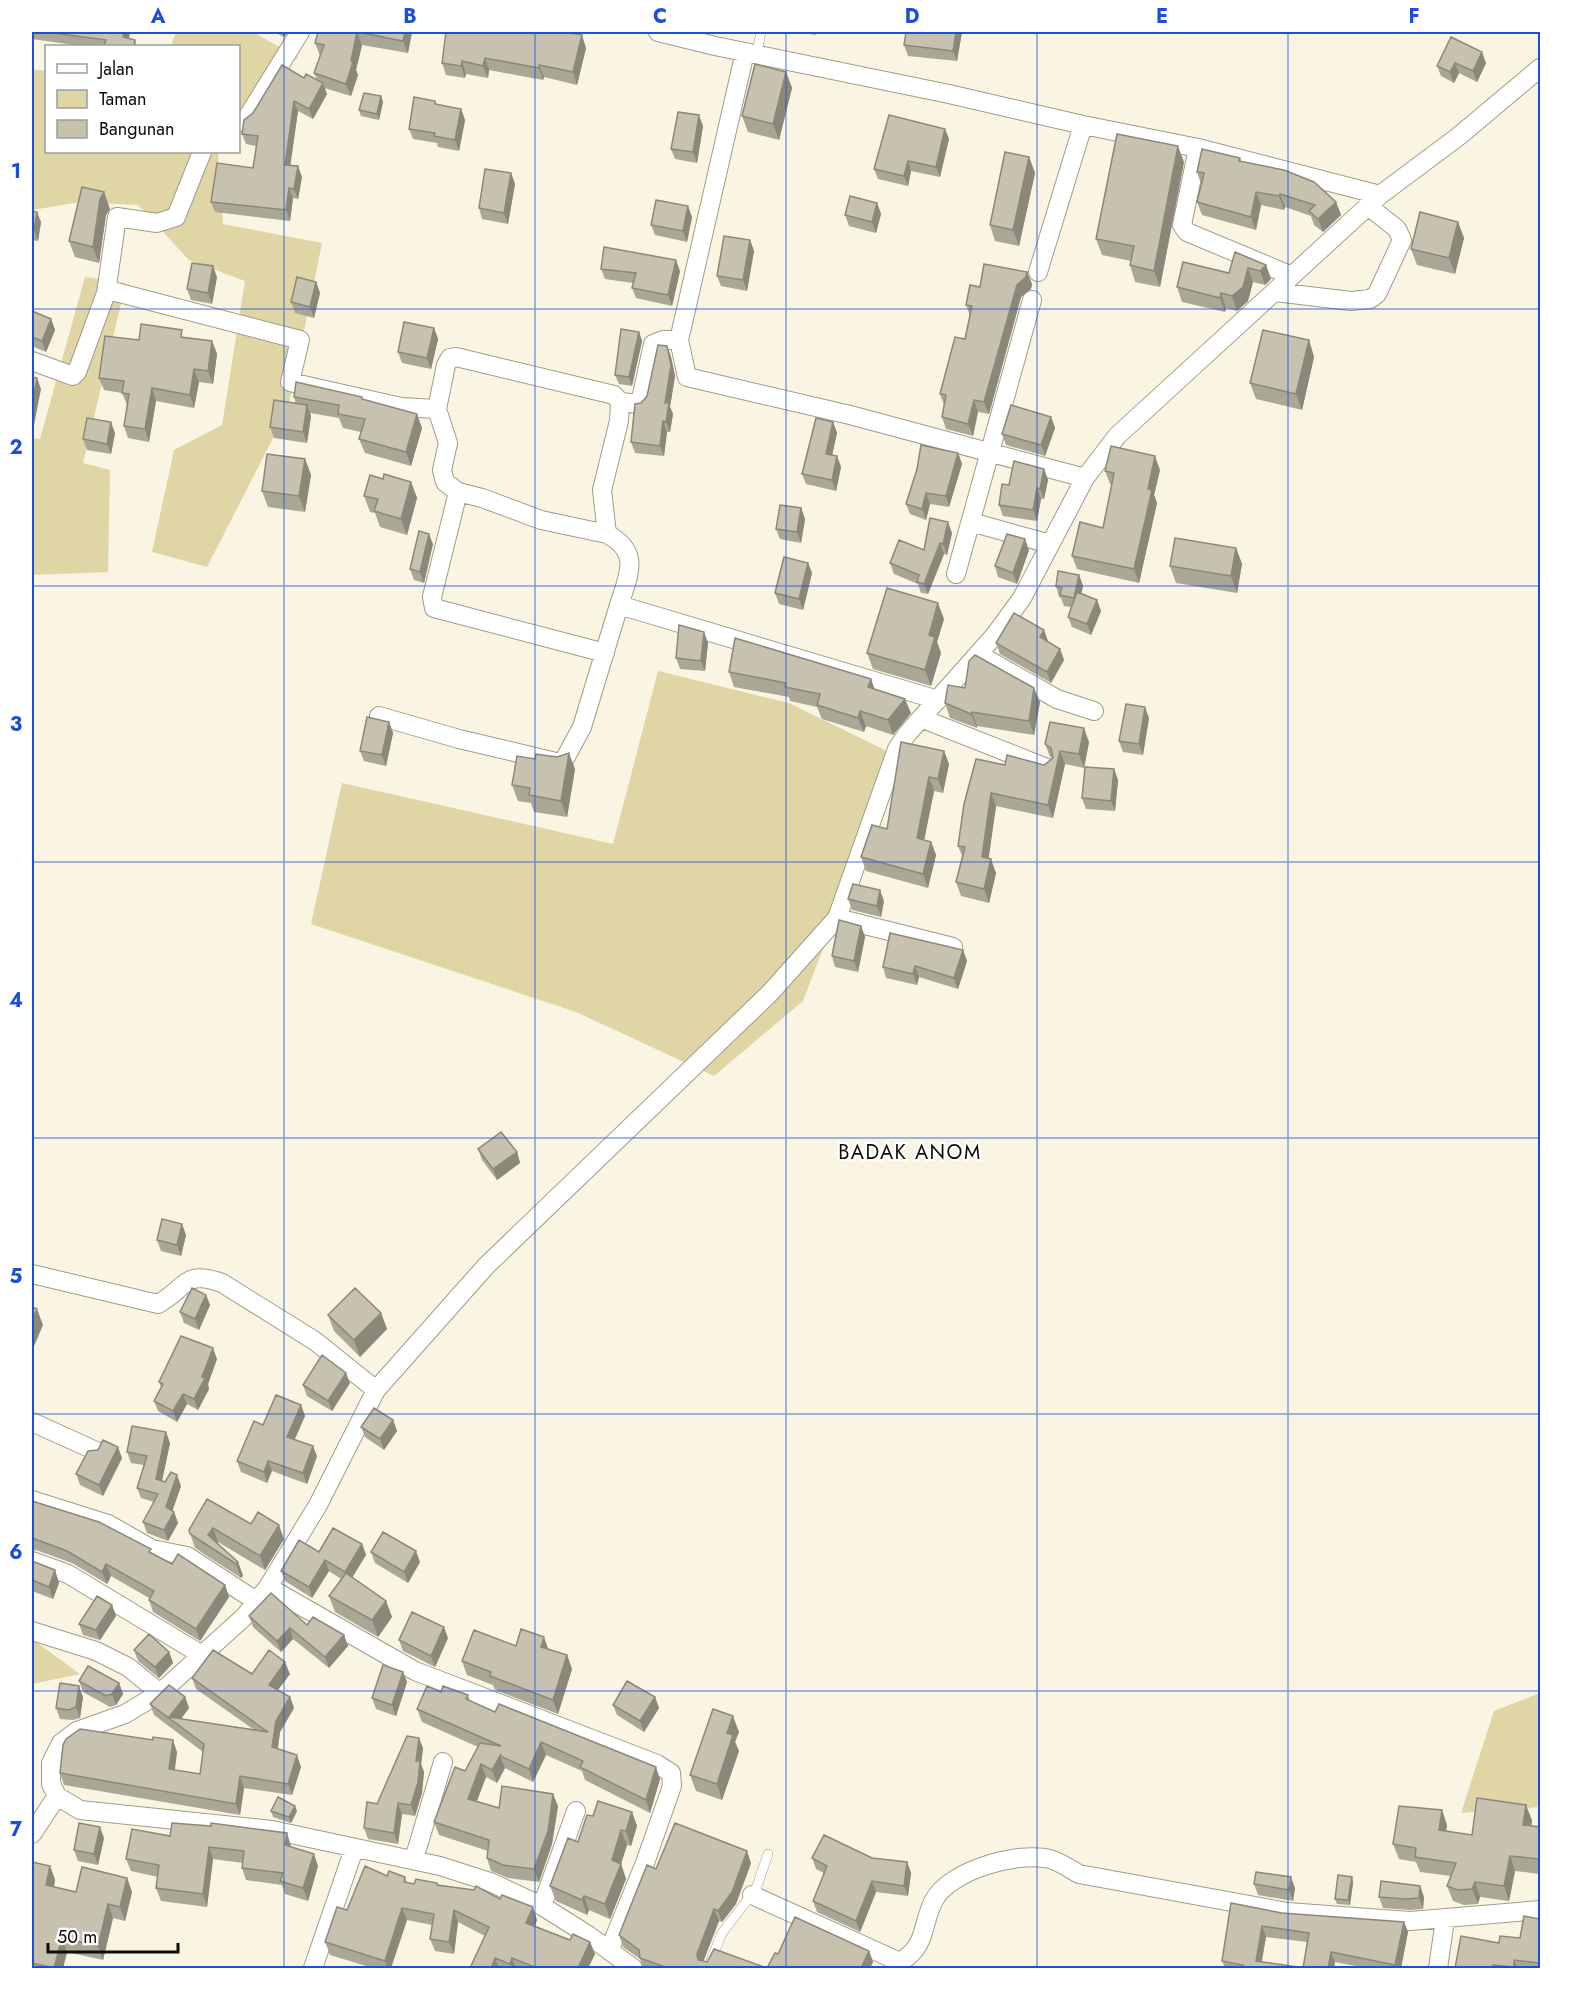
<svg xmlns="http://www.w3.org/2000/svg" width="1572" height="2000" viewBox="0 0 1572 2000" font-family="Jost,sans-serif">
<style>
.green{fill:#dfd5a5}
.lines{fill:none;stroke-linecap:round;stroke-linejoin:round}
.lane-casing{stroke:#a09c8a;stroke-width:10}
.street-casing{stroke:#a09c8a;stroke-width:20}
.lane{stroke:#fff;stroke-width:9}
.street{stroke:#fff;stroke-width:18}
.wall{fill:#aaa796}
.shaded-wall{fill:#8b887a}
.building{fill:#c6c2af;stroke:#8b887a;stroke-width:1.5}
.grid{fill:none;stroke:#1d4ed8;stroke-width:1.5;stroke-opacity:0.55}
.labels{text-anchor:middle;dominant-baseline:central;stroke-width:4.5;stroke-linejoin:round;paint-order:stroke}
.quarter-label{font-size:20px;letter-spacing:1.5px;fill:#0d0b06;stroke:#fff}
.neatline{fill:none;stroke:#1d4ed8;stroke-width:2}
.grid-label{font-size:20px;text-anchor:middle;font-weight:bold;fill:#1d4ed8}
</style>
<rect width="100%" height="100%" fill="#f9f5e2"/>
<path class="green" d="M176,32h76l46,25 -59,55 -1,-66h-67z
M32,69l14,2v81h172l5,72 99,19 -34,166 -81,158 -55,-15 22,-102 48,-25 23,-144 -56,-21 -51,-55 -57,-3 -49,8z
M85,277l41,6 -43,180 27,7 -2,102 -76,3v-137l8,1z
M658,671l131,32 108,53 -94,245 -89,75 -138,-64 -265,-88 31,-141 271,61z
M32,1639l48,35 -48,10z
M1540,1693v114l-79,6 33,-102z"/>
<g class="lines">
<defs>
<path id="lane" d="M757,53l4,-21
M708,1968l14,-35 34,-44 12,-35"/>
<path id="street" d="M658,32l57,14 234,48 134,31 115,23 182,47
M238,123l9,-5 53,-86
M1198,148l-16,77 5,7 105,44
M1038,272l45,-147
M1275,292l76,9 19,-2 7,-5 25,-54 -5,-11 -29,-23
M106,293l11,-76 40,6 19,-6 26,-65
M679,340l8,37 163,38 235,63
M32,361l41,15 4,-4 29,-79 6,-2 188,49 -10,42 111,25 36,2 9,-44 4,-7 6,-1 158,38 6,7 -1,19 -17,69 5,44c34,18 22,40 12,71
M620,402l20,2 13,-60 10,-4h16l66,-288
M437,409l11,34 -6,27 3,12 13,10 24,6 59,22 66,14
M458,492l-26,105 2,11 171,45
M971,522l79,22
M956,574l76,-274
M978,654l79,45 37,12
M379,716l80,23 97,23h7l19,-35 37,-122 319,95
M923,719l124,49
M837,918l116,29
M32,1274l126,30c29,-16 26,-35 64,-21l93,58 61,49
M32,1422l64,29
M32,1500l76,24 44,25 35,7 69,45
M32,1561l36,13 134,81
M268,1587l147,84 242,93 14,9 1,13 -27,77 -36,88
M32,1631l64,20 32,16 32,26
M32,1834l25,-38
M414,1859l29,-97
M752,1895l148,67c28,-17 21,-37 34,-62 16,-30 85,-49 116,-41 10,3 20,10 29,15l208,38 123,9 130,-11
M542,1906l34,-95
M313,1968l41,-119
M633,1968l-45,-33 -46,-29 -52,-24 -50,-16 -168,-36 -192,-20 -23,-14 -6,-12v-21l10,-20 16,-12 48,-17 35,-21 84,-76 24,-30 50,-82 58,-115 110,-124 284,-273 67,-75 60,-169 10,-15 88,-99 27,-37 63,-120 32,-42 263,-241 79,-59 81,-68
M1438,1968l7,-48"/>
</defs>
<use href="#lane" class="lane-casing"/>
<use href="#street" class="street-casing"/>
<use href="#lane" class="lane"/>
<use href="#street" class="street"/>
</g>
<path class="wall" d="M32,32h98l-1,6 6,2 2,6h-55l-50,-7z
M274,32h14l-4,5z
M318,32h94l-4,21 -46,-8 -6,25 2,5 -7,21 -27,-8 3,6 -14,25 -15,-8 -8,54 12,12 -4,22 -5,-1 -3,23 -75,-9 -4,-10 42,-34 3,-22 -10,-2 -4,-10 62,-56 13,2 -3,-7 6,-17 -5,-13z
M797,32h19v3z
M906,32h56l-5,29 -49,-5 -4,-11z
M1451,37l35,26 -9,19 -18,-9 -5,10 -13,-7 -4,-10z
M586,48l-9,37 -33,-8 -1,3 -54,-10 -1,8 -22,-4 -1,4 -19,-3 -4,-12z
M786,72l6,16 -13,52 -31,-8 -6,-16z
M381,96l2,6 -4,18 -18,-4 -2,-6z
M435,101l2,3 24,5 4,11 -6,31 -21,-4 -1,-4 -24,-4 -4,-10z
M703,126l-6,37 -22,-4 -4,-10z
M945,129l4,10 -9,38 -29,-6 -3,15 -30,-7 -4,-10z
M1029,157l6,16 -16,73 -24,-5 -5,-16z
M1240,158l1,3 95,41 5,13 -18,17 -9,-7 -3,-9 -26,-9 -1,3 -23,-5 -5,25 -54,-15 -5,-13 4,-18 -4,-12z
M1184,162l-24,125 -25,-5 -5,-17 1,-4 -29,-6 -6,-16z
M511,173l4,11 -7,40 -26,-5 -3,-11z
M877,203l4,11 -5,19 -27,-7 -4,-11z
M110,209l-4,6 -7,48 -24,-6 -6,-16z
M32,211l9,11 -3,19 -6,-1z
M692,217l-5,25 -32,-7 -4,-10z
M1458,222l6,16 -9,36 -38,-9 -6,-16z
M750,240l4,11 -7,40 -26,-5 -4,-10z
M1235,252l31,13 5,14 -6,6 -12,-3 -5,19 -11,10 -11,-3 -1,4 -43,-10 -5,-15 52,-14z
M601,269l79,2 -8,35 -36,-8 -4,-10 1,-5 -28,-4z
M1027,272l5,12 -1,5 -10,8 -32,117 -11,-2 -5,24 -27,-7 -4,-12 2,-12 -4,-11 25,-55 5,-23 -4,-11 14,-18z
M217,277l-5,27 -21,-4 -4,-11z
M316,282l4,11 -6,25 -19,-5 -4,-11z
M32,311l19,8 4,11 -9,22 -14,-6z
M434,328l4,11 -7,30 -29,-6 -4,-11z
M639,332l3,9 -10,45 -13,-2 -4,-9z
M185,338l27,3 5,13 -4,30 -14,-2 -5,26 -38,-7 -7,41 -21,-4 -4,-12 3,-21 -5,-12 -18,-3 -5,-12 40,-38z
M1309,340l5,17 -12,53 -46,-11 -6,-16z
M667,346l4,11 4,19 -5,31 3,7 -3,18h-3l-3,24 -29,-3 -4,-11 10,-39 6,-7z
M294,397h68l1,2 59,29 -11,38 -46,-13 -6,-14 2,-7 -18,-4 -4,-10 -29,-5 1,3 -4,27 -33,-5 -4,-11 26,-23z
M1051,417l4,11 -10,28 -39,-11 -4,-11z
M833,422l4,11 -5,22 5,1 4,11 -5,24 -30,-7 -4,-10z
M115,433l-4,21 -24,-4 -4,-11z
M958,453l4,11 -13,43 -19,-3 -4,16 -16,-6 -4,-10z
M305,459l6,16 -6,37 -37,-5 -6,-16z
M1044,469l4,11 -4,19h-3l-4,22 -34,-5 -4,-11z
M1160,470l-6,25 3,8 -18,80 -62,-14 -5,-13 31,-28 9,-44h-2l-5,-13z
M383,479l28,3 6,16 -10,37 -27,-8 -5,-14 -5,-1 -6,-16z
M801,508l4,11 -4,24 -21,-4 -4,-10z
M952,533l-5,22 -3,-1 -16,40 -7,-1 -3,-9 -24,-10 -4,-11 34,-13z
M433,544l-9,39 -10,-3 -4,-11z
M1236,548l6,16 -5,29 -61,-10 -6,-17z
M1029,550l-12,34 -19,-7 -3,-11z
M808,563l4,10 -9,37 -24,-6 -4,-11z
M1079,575l4,11 -2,8 16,6 4,11 -10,24 -19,-8 -4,-10 3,-10 -7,-1 -3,-8 -2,-1 -3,-11z
M944,619l-7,23 4,11 -10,33 -58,-17 -6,-16z
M1044,630l3,12 13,7 4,11 -13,23 -51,-29 -4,-11z
M704,632l4,11 -3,28 -25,-2 -4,-11z
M729,672l142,7 3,10 37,24 -18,22 -27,-9 -2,6 -42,-13 -5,-12 -27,-6 -1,-4 -55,-10z
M965,688l75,14 -6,33 -57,-9v2l-27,-10 -5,-15z
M1149,718l-6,37 -20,-3 -4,-11z
M389,722l4,11 -7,33 -22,-5 -4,-10z
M1089,742l-5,26 -19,-4 -12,54 -57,-12 -8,53 8,14 -7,30 -28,-7 -5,-14 7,-24 -5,-12 47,-81h39l8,-7 -2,-1 -5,-13z
M944,751l5,13 -6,29 -9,-2 -10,49 7,2 5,13 -8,33 -62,-17 -5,-14 26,-28z
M575,769l-8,48 -33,-5 -3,-9 -13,-2 -6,-16z
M1114,769l4,11 -3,31 -29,-2 -4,-11z
M848,899l36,2 -3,16 -29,-7z
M861,926l4,11 -7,35 -23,-5 -3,-11z
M963,950l4,11 -9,28 -39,-12 -2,8 -31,-7 -3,-11z
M478,1149l39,3 3,11 -23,17 -15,-20z
M186,1235l-5,21 -20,-5 -4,-11z
M206,1295l4,10 -11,25 -15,-7 -4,-11z
M381,1313l6,16 -27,28 -26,-26 -6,-16z
M217,1359l-9,25 1,5 -11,21 -11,-6 -10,18 -19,-11 -4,-10 7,-14 -2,-5z
M350,1383l-18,28 -25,-15 -4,-11z
M301,1405l4,11 -10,23 22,17 -10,28 -35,-13 -5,12 -26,-11 -4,-11 26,-36z
M393,1420l4,11 -13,19 -19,-13 -4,-10z
M170,1443l-8,38 19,5 -9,25 2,1 4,11 -10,18 -21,-8 -4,-11 11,-20 -13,-4 -4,-10 7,-23 -13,-2 -4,-11z
M122,1458l-19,38 -23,-11 -4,-11z
M32,1501l121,52 19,11 53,21 4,12 -29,44 -47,-29 -4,-12v-2l-38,-22 -4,8 -35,-21 -36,-13 -4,1z
M251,1524l33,15 -19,31 -47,-28 -1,2 21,18 5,14 -2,2 -46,-30 -6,-18z
M362,1544l4,11 -14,22 34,24 6,16 -14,20 -43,-25 -6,-16 12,-17 -12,-8 -17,27 -27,-17 -4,-10 38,-19z
M371,1552l49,10 -12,21 -33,-20z
M32,1561l23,9 4,13 -6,16 -21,-8z
M112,1605l4,11 -16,24 -17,-5 -4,-11z
M249,1616l58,9 37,10 4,11 -19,22 -36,-29 -12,13 -28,-25z
M448,1638l-13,29 -32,-16 -4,-11z
M516,1646l51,9 5,14 -14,45 -63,-24 -2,-5 -26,-10 -5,-14z
M134,1650l35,2 4,11 -14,15 -21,-17z
M403,1672l4,10 -11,34 -20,-7 -4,-11z
M252,1674h38l-12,16 12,7 4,11 -14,24 -2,17 23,18 -9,28 -48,-7 -4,27 -176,-30 -4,-12 117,-21 -2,18 25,4 3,-22 -49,-37 -4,-11 35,-7 4,11 -8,11 72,10 -57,-40 -4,-11z
M79,1681l40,2 4,11 -7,11 -6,2 -27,-15z
M441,1692l27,3 2,6 190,78 -10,34 -65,-33 -3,-9 -36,-16 -13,27 -28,-14 -8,15 -11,-6 -9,24 22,7 59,-2 -6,38 -13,38 -31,-4 -17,-7 -4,-13 1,-7 -49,-16 -5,-13 31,-51 13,-24 -56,-25 -5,-13z
M83,1697l-3,21 -7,2 -13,-1 -4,-11z
M655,1697l4,11 -15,24 -27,-17 -4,-10z
M739,1732l-4,10 4,9 -17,49 -26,-9 -6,-16z
M423,1748l-2,16 3,8 -2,21 -7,23 -13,-2 -4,30 -30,-5 -4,-11 13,-24z
M1442,1810l5,15 -1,6 26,4 60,-15 -1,6 9,1v47l-25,-3 -6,30 -29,-4 -2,7 -14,1 -11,-4 -6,-15 4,-10 -31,-4 -4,-10 -17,-3 -6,-15z
M271,1811h26l-6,12 -18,-6z
M632,1812l5,14 -6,20 -4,-1 -6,19 5,15 -16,40 -21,-9 -2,5 -31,-14 -6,-15 43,-70z
M170,1836l121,10v1l27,19 -10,35 -23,-7 -3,-9 -36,-5 -4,-12 1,-5 -30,-4 -6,48 -46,-6 -5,-13 2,-11 -27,-6 -5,-12z
M104,1838l-6,27 -20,-4 -4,-11z
M812,1858h60l35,4 4,11 -3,23 -32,-4 -16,40 -43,-20 -4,-11 11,-28 -8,-4z
M32,1862l18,4 5,14 -1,7 22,5 51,-14 5,14 -7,29 -12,-3 -10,42 -36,-8 -4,16h-31z
M751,1863l-15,41 -14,18 -3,-1 -16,40 64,7 11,-14 91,-3 4,11 -3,6h-227l-3,-9 -17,-12 -4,-12 37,-66z
M387,1876l18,1 2,6 7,1 24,1 99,35 -2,6 35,14 20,2 5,12 -7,14h-118l15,-32 -27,-14 -4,32 -19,-3 -5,-12 2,-14 -25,-5 -16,48h-18l-43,-13 -5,-13 22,-32z
M1352,1877l1,6 -3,22 -13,-1 -2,-5z
M1254,1884l41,4 -2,13 -35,-6z
M1420,1886l4,11 -1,12 -13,1 -27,-2 -4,-11z
M1231,1903l51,10 122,9 4,10 -7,36h-35l-31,-6 -1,6h-31l4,-26 -41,-5 -4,25 36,6h-73l-3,-7z
M1540,1919v49h-85l44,-25 21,-5z"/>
<path class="shaded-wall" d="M124,32h6l-3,14 -4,-9z
M282,32h6l-4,5z
M357,32l5,13 -6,25 2,5 -7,21 -5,-12z
M405,32h7l-4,21 -5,-12z
M956,32h6l-5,29 -4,-10z
M582,35l4,13 -9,37 -4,-13z
M1482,52l4,11 -9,19 -4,-11z
M485,58l4,12 -1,8 -5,-12z
M462,61l4,13 -1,4 -4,-12z
M1455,63l4,10 -5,10 -4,-11z
M539,65l5,12 -1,3 -4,-12z
M786,72l6,16 -13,52 -6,-16z
M323,83l4,11 -14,25 -4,-10z
M381,96l2,6 -4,18 -2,-6z
M294,101l4,10 -9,64 -4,-10z
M461,109l4,11 -6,31 -4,-11z
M699,115l4,11 -6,37 -4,-11z
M945,129l4,10 -9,38 -4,-10z
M1178,146l6,16 -24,125 -6,-16z
M1029,157l6,16 -16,73 -6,-16z
M908,161l3,10 -3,15 -4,-10z
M298,166l4,11 -4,22 -4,-10z
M511,173l4,11 -7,40 -4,-11z
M289,188l4,10 -3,23 -4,-11z
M104,192l6,17 -4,6 -7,48 -6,-16 7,-48z
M1256,192l5,13 -5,25 -5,-13z
M1280,194l5,13 -1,3 -5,-14z
M1336,202l5,13 -18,17 -5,-13z
M877,203l4,11 -5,19 -4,-11z
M688,206l4,11 -5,25 -4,-11z
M37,212l4,10 -3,19 -4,-11z
M1458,222l6,16 -9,36 -6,-16z
M750,240l4,11 -7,40 -4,-11z
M676,260l4,11 -8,35 -4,-11z
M1266,265l5,14 -6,6 -5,-14z
M213,266l4,11 -5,27 -4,-11z
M1248,268l5,14 -5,19 -11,10 -5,-15z
M1027,272l5,12 -1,5 -10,8 -32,117 -5,-12 33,-117z
M316,282l4,11 -6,25 -4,-11z
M1221,293l5,15 -1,4 -5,-14z
M51,319l4,11 -9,22 -4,-11z
M434,328l4,11 -7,30 -4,-11z
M639,332l3,9 -10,45 -3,-9z
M1309,340l5,17 -12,53 -6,-16z
M212,341l5,13 -4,30 -5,-13z
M667,346l4,11 4,19 -5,31 3,7 -3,18 -4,-10 -1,-19z
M194,369l5,13 -5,26 -4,-13z
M37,378l4,11 -7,36 -2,-7v-12z
M152,388l4,13 -7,41 -4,-13z
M974,400l4,12 -5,24 -5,-12z
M307,405l4,11 -4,27 -4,-11z
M417,414l5,14 -11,38 -5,-14z
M1051,417l4,11 -10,28 -4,-11z
M663,421l4,11 -3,24 -4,-10z
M111,422l4,11 -4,21 -4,-10z
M833,422l4,11 -7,32 -4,-11z
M958,453l4,11 -13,43 -3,-11z
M837,456l4,11 -5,24 -4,-11z
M1155,456l5,14 -6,25 3,8 -18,80 -5,-14 14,-80z
M305,459l6,16 -6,37 -6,-16z
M1044,469l4,11 -4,19 -4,-10z
M411,482l6,16 -10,37 -6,-16z
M1037,488l4,11 -4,22 -4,-11z
M926,493l4,11 -4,16 -4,-11z
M801,508l4,11 -4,24 -4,-11z
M948,522l4,11 -5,22 -4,-11z
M429,534l4,10 -9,39 -4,-11z
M1025,539l4,11 -12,34 -4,-11z
M940,543l4,11 -16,40 -4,-10z
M1236,548l6,16 -5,29 -6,-17z
M808,563l4,10 -9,37 -4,-11z
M1079,575l4,11 -5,23 -4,-11z
M1097,600l4,11 -10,24 -4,-11z
M938,603l6,16 -7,23 4,11 -10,33 -6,-16 4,-35z
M1044,630l4,11 -4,7 -4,-11z
M704,632l4,11 -3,28 -4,-10z
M1060,649l4,11 -13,23 -4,-11z
M871,679l5,14 -8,-6z
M1034,688l6,14 -6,33 -5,-14z
M905,699l6,14 -18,22 -5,-15z
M1145,707l4,11 -6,37 -4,-11z
M860,711l6,15 -2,6 -6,-14z
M972,712l5,14v2l-6,-14z
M389,722l4,11 -7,33 -4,-11z
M1084,728l5,14 -5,26 -5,-14z
M944,751l5,13 -6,29 -5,-14z
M1060,751l5,13 -12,54 -5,-13z
M569,753l6,16 -8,48 -6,-16z
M1114,769l4,11 -3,31 -4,-10z
M929,777l5,14 -12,60 -5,-13z
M991,793l5,13 -9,65 -5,-14z
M931,842l5,13 -8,33 -5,-14z
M991,859l5,14 -7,30 -5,-14z
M880,890l4,11 -3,16 -4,-11z
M861,926l4,11 -7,35 -4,-11z
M963,950l4,11 -9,28 -4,-11z
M915,966l4,11 -2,8 -4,-11z
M517,1152l3,11 -23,17 -4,-11z
M182,1224l4,11 -5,21 -4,-11z
M206,1295l4,10 -11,25 -4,-11z
M37,1309l6,16 -11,26v-30z
M381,1313l6,16 -27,28 -6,-17z
M213,1348l4,11 -9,25 1,5 -11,21 -4,-11z
M346,1373l4,10 -18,28 -4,-10z
M183,1394l4,10 -10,18 -4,-11z
M301,1405l4,11 -14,31 -4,-10z
M393,1420l4,11 -13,19 -4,-11z
M166,1432l4,11 -10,47 -4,-11z
M313,1446l4,10 -10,28 -4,-11z
M118,1447l4,11 -19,38 -4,-11z
M268,1461l4,10 -5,12 -3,-11z
M177,1475l4,11 -11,32 -4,-11z
M174,1512l4,11 -10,18 -4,-11z
M279,1525l5,14 -19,31 -5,-14z
M213,1528l5,14 -5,7 -5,-14z
M362,1544l4,11 -17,28 -4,-11z
M416,1551l4,11 -12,21 -4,-11z
M325,1560l4,11 -17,27 -3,-11z
M238,1562l5,14 -2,2 -5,-14z
M106,1564l5,12 -4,8 -5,-12z
M55,1570l4,13 -6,16 -4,-12z
M225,1585l4,12 -29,44 -4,-12z
M386,1601l6,16 -14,20 -6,-17z
M112,1605l4,11 -16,24 -4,-10z
M444,1627l4,11 -13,29 -4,-11z
M290,1628l3,11 -12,13 -4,-11z
M344,1635l4,11 -19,22 -4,-11z
M544,1637l5,14 -8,-4z
M169,1652l4,11 -14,15 -4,-11z
M567,1655l5,14 -14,45 -5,-14z
M285,1662l5,12 -17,22 -4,-11z
M403,1672l4,10 -11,34 -4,-11z
M119,1683l4,11 -7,11 -4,-11z
M79,1686l4,11 -3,21 -4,-11z
M185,1697l4,11 -12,16 -8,-7z
M290,1697l4,11 -14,24 -4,26 -4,-11 4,-26z
M655,1697l4,11 -15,24 -4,-11z
M733,1716l6,16 -4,10 4,9 -17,49 -5,-16 10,-51z
M32,1721l2,8 -2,11z
M419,1738l4,10 -2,16 3,8 -2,21 -7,23 -4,-11z
M173,1740l4,12 -4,29 -4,-12z
M541,1742l5,13 -13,27 -4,-13z
M501,1754l-1,2 5,12 -8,15 -5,-13z
M297,1755l4,12 -9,28 -4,-11z
M481,1764l5,13 -13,34 -5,-12z
M656,1767l4,12 -10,34 -4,-13z
M240,1776l4,12 -4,27 -4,-11z
M553,1794l5,12 -6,38 -13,38 -5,-13z
M398,1803l4,11 -4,30 -4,-11z
M1526,1805l6,15 -3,20 -6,-15z
M295,1806l2,5 -6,12 -2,-6z
M1442,1810l5,15 -3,20 -5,-15z
M632,1812l5,14 -6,20 -5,-15z
M100,1827l4,11 -6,27 -4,-11z
M621,1830l6,15 -8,25 2,-6 5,15 -16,40 -5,-15 7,-44z
M287,1833l4,13 -2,11 -4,-12z
M209,1847l4,12 -6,48 -4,-13z
M747,1851l4,12 -15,41 -14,18 -4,-11z
M314,1854l4,12 -10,35 -5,-13z
M1510,1856l5,15 -6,30 -5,-15z
M907,1862l4,11 -3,23 -4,-10z
M50,1866l5,14 -4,19 -5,-14z
M1291,1877l4,11 -2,13 -4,-11z
M1352,1877l1,6 -3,22 -2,-5z
M127,1878l5,14 -7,29 -5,-14z
M872,1881l4,11 -16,40 -4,-11z
M1475,1882l5,15 -2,7 -6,-15z
M1420,1886l4,11 -1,12 -4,-11z
M584,1896l5,14 -2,5 -5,-15z
M108,1904l5,14 -10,42 -5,-14z
M533,1907l4,13 -6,15 -5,-12z
M402,1908l5,12 -16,48h-4l-2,-7z
M714,1909l5,12 -17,44 -4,-5 -1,-6z
M454,1910l4,12 -4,32 -5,-12z
M1404,1922l4,10 -7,36h-4l-2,-3z
M1262,1926l4,11 -6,31 -4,-7z
M62,1938l5,14 -4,16h-9z
M590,1942l5,12 -7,14h-10z
M869,1951l4,11 -3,6h-7l-1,-2z
M1331,1952l4,10 -1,6h-6z
M495,1958l4,10h-8z
M512,1958l4,10h-4l-2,-4z
M1514,1960l3,8h-3z"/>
<path class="building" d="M47,32h77l-1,5 12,3 -1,6h-30l2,-6z
M318,32h87l-2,9 -46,-9 -6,29 2,1 -7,22 -32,-11 10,-28 -9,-2z
M446,32h60l8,1 1,-1h50l17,3 -9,37 -34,-7v3l-54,-10 -2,8 -21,-5 -1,5 -19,-3z
M906,32h50l-3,19 -49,-6z
M1451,37l31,15 -9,19 -18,-8 -5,9 -13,-6z
M755,64l31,8 -13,52 -31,-8z
M282,65l22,13 2,-4 17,9 -14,26 -15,-8 -9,64 13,1 -4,23 -5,-1 -3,22 -75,-8 6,-39 36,5 5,-32 -16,-2 2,-14 9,-7z
M364,93l17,3 -4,18 -18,-4z
M414,97l21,4v3l26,5 -6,31 -21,-4 1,-3 -26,-4z
M678,112l21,3 -6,37 -22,-3z
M889,115l56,14 -9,38 -28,-6 -4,15 -30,-7z
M1117,134l61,12 -24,125 -24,-6 4,-19 -38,-7z
M1202,149l38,9 -1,3 45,9 30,12 22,20 -18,17 -9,-8 6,-6 -35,-11 -1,2 -23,-4 -5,25 -54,-15 7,-29 -7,-1z
M1005,152l24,5 -16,73 -23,-5z
M485,169l26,4 -7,40 -25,-5z
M82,187l22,5 -4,7 -7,48 -24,-6z
M850,196l27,7 -5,19 -27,-7z
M656,200l32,6 -5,25 -32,-6z
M32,211l5,1 -3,18h-2z
M1420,212l38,10 -9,36 -38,-9z
M724,236l26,4 -7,40 -26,-4z
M604,247l72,13 -8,35 -36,-7 4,-15 -35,-4z
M1235,252l31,13 -6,6 -12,-3 -5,19 -11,9 -11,-3 -1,5 -43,-11 6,-25 46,11z
M192,263l21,3 -5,27 -21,-4z
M984,264l43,8 -1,5 -9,8 -33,117 -10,-2 -6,24 -26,-7 4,-22 -6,-1 15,-57 10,2 7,-33 -6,-1 4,-20 10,2z
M297,277l19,5 -6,25 -19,-5z
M32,311l19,8 -9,22 -10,-4z
M404,322l30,6 -7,30 -29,-6z
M141,324l41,6 -1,7 31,4 -4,30 -14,-2 -4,26 -38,-7 -7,41 -21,-3 5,-32 -7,-1 2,-12 -25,-3 6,-42 34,4z
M621,329l18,3 -10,45 -14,-2z
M1263,330l46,10 -13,54 -46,-11z
M658,345l9,1 4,19 -6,38h4l-3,19 -3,-1 -3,25 -29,-4 4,-38 6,-1 6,-7z
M32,377l5,1 -5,28z
M296,382l66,15v2l55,15 -11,38 -47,-13 6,-20 -27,-5 1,-9 -45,-8z
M274,400l33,5 -4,27 -33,-5z
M1011,405l40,12 -10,28 -39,-11z
M87,418l24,4 -4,22 -24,-5z
M816,418l17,4 -7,32 11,2 -5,24 -30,-6z
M921,445l37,8 -12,43 -20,-3 -4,16 -16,-5 11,-35z
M1111,446l44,10 -7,33 4,1 -18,79 -62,-13 8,-34 23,6 11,-55 -9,-2z
M267,454l38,5 -6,37 -37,-5z
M1014,461l30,8 -4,20 -3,-1 -4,22 -34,-5 3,-21 7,1z
M384,474l27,8 -10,37 -27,-8 4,-12 -14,-3 6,-21 13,4z
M780,505l21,3 -4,24 -21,-3z
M930,518l18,4 -5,22 -3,-1 -16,41 -7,-2 2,-7 -29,-12 9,-23 25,10z
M419,531l10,3 -9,38 -10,-3z
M1007,534l18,5 -12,34 -18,-7z
M1175,538l61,10 -5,28 -61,-10z
M784,557l24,6 -9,36 -24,-6z
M1058,571l21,4 -5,23 -14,-3 2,-7 -6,-2z
M887,588l51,15 -9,32 6,2 -10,33 -58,-17z
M1077,592l20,8 -10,24 -19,-7z
M1014,613l30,17 -4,7 20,12 -13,23 -51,-29z
M679,625l25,7 -3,29 -25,-3z
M735,638l136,41 -3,8 37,12 -17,21 -28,-9 -2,7 -41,-13 3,-11 -35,-7 1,-4 -57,-11z
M975,655l59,33 -5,33 -57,-9 -1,2 -26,-11 3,-18 17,3 4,-27z
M1126,704l19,3 -6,37 -20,-3z
M367,717l22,5 -7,33 -22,-4z
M1050,722l34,6 -5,26 -19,-3 -12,54 -57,-12 -9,64 9,2 -7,30 -28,-7 9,-35 -7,-1 6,-42 12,-45 29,6 2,-10 37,10 9,-7 -2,-10 -6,-4z
M901,742l43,9 -6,28 -9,-2 -12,61 14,4 -8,32 -62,-17 11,-32 15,4z
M569,753l-8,48 -32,-6 1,-7 -18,-3 5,-29 18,3 1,-5 21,3z
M1085,767l29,2 -3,32 -29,-3z
M853,884l27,6 -3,16 -29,-7z
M839,920l22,6 -7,35 -22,-5z
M890,933l73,17 -9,28 -39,-12 -2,8 -30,-7z
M501,1132l16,20 -24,17 -15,-20z
M162,1219l20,5 -5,21 -20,-5z
M192,1288l14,7 -11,24 -15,-7z
M355,1288l26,25 -27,27 -26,-25z
M32,1307l5,2 -5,12z
M181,1336l32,12 -11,29 3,1 -11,21 -11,-5 -10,17 -19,-10 9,-17 -4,-2z
M322,1355l24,18 -18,28 -25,-16z
M276,1395l25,10 -14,32 26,9 -10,27 -35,-12 -4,11 -27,-11 17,-40 9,4z
M374,1408l19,12 -13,19 -19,-12z
M132,1426l34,6 -10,47 9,3 6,-10 6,3 -11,32 8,5 -10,18 -21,-8 15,-28 -21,-6 10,-32 -20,-4z
M103,1440l15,7 -19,38 -23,-11 12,-23 10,-1z
M207,1499l44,25 7,-12 21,13 -19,31 -47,-28 -5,7 30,27 -2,2 -46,-30 -1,-4z
M32,1501l67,21 52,27 -2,3 23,12 6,-10 47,31 -29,44 -47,-29 5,-9 -48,-27 -4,8 -35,-21 -35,-13z
M333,1528l29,16 -17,28 -20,-12 -16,27 -28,-16 18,-31 20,12z
M383,1532l33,19 -12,21 -33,-20z
M32,1561l23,9 -6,17 -17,-7z
M346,1573l40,28 -14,19 -43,-24z
M271,1593l36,32 6,-8 31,18 -19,22 -35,-29 -13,13 -28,-25z
M97,1596l15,9 -16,25 -17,-6z
M412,1612l32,15 -13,29 -32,-16z
M521,1629l23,8 -3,10 26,8 -14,45 -63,-24 1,-4 -29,-11 12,-31 42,16z
M149,1634l20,18 -14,15 -21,-17z
M213,1650l39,24 17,-24 16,12 -16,23 21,12 -14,24 -4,26 25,8 -9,29 -48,-8 -4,28 -176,-31 3,-28 3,-6 14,-10 73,11v-3l20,3 -4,29 31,5 4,-30 -54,-40 19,-19 16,12 -16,20 99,15 -76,-54z
M383,1665l20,7 -11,33 -20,-7z
M88,1666l31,17 -7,11 -6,2 -27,-15z
M627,1681l28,16 -15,24 -27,-16z
M60,1683l19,3 -3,21 -7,3 -13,-2z
M427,1686l14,6 2,-6 25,9 -2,4 29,13 4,-8 157,63 -10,33 -66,-33 3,-6 -42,-19 -12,27 -29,-13 1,-2 -9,16 -11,-6 -13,35 31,9 3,-22 51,8 -5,37 -14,38 -31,-4 -16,-7 2,-18 -55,-18 21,-55 10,4 15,-28 21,3 -84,-37z
M713,1709l20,7 -6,17 6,2 -16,49 -27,-9z
M407,1736l12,2 -3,23h4l-2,21 -7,23 -13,-2 -4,30 -30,-5 3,-26 10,2z
M278,1797l17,9 -6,11 -18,-6z
M1477,1798l49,7 -3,20 17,2v32l-30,-3 -6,30 -29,-4 -3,7 -14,1 -11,-4 9,-23 -41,-6 1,-9 -23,-4 6,-38 43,4 -3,20 33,5z
M598,1801l34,11 -6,19 -5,-1 -9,30 9,4 -16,40 -21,-8 -2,4 -32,-14 18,-48 10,4 9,-27 6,1z
M79,1823l21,4 -6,27 -20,-4z
M172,1823l39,3v-3l76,10 -2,12 29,9 -11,34 -23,-7 3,-8 -41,-5 2,-17 -35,-4 -6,47 -47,-6 3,-23 -33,-6 6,-30 38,7z
M675,1823l72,28 -15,41 -14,19 -4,-2 -17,45 1,6 9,2 7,-13 53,19 8,-15 3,1 17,-37 74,34 -7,15 5,2h-199l-28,-10 -1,-8 -20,-15 28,-70 9,4z
M824,1835l48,23 35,4 -3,24 -32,-5 -16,40 -43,-20 14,-35 -15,-8z
M32,1862l18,4 -4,19 30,7 6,-25 45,11 -7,29 -12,-3 -10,42 -36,-8 -8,30 -22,-5 1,-6 -1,-1z
M365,1866l22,10 2,-5 16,6 -1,5 10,2 2,-5 21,4v2l37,5 2,-4 24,13 2,-4 31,12 -7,16 44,17 3,-6 17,8 -12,26h-41l-25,-10 -2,6 -15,-6 -4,10h-21l19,-41 -35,-17 -5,32 -19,-3 4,-25 -32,-6 -17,53 -60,-19 12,-35 10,3z
M1256,1872l35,5 -2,13 -35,-6z
M1338,1875l14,2 -4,23 -13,-1z
M1381,1881l39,5 -1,12 -13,1 -27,-2z
M1231,1903l51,10 122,9 -9,43 -64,-13 -3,16h-25l6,-35 -47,-7 -6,35 42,6 -1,1h-54v-3l-21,-4z
M1524,1916l16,3v44l-26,-3v7l-21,-2v3h-38l6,-32 38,7 1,-7 20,2z"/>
<path class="grid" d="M284,32v1936M535,32v1936M786,32v1936M1037,32v1936M1288,32v1936M32,309h1508M32,586h1508M32,862h1508M32,1138h1508M32,1414h1508M32,1691h1508"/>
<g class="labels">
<g class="quarter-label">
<text x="910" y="1152">BADAK ANOM</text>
</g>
</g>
<rect width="1572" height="2000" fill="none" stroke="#ffffff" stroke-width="66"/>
<rect x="45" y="45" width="195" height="108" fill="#ffffff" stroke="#9e9d9b" stroke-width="1.5"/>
<rect x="57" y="64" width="30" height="9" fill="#ffffff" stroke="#9e9d9b" stroke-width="1.5"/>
<text x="99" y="75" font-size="18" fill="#0d0b06">Jalan</text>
<rect x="57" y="90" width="30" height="18" fill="#dfd5a5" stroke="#9e9d9b" stroke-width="1.5"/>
<text x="99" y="105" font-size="18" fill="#0d0b06">Taman</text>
<rect x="57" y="120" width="30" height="18" fill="#c6c2af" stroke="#9e9d9b" stroke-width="1.5"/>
<text x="99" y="135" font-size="18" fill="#0d0b06">Bangunan</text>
<path d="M48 1943v9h130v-9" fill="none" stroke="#0d0b06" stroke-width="3"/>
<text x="57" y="1943" font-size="18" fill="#0d0b06" stroke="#ffffff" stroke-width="4.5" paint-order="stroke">50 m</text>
<rect x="33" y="33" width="1506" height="1934" class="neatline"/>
<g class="grid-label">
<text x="158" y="23">A</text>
<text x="410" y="23">B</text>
<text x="660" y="23">C</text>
<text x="912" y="23">D</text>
<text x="1162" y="23">E</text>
<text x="1414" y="23">F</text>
<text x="16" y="178">1</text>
<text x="16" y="454">2</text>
<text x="16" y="731">3</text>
<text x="16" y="1007">4</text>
<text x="16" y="1283">5</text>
<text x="16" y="1559">6</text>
<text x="16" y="1836">7</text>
</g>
</svg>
